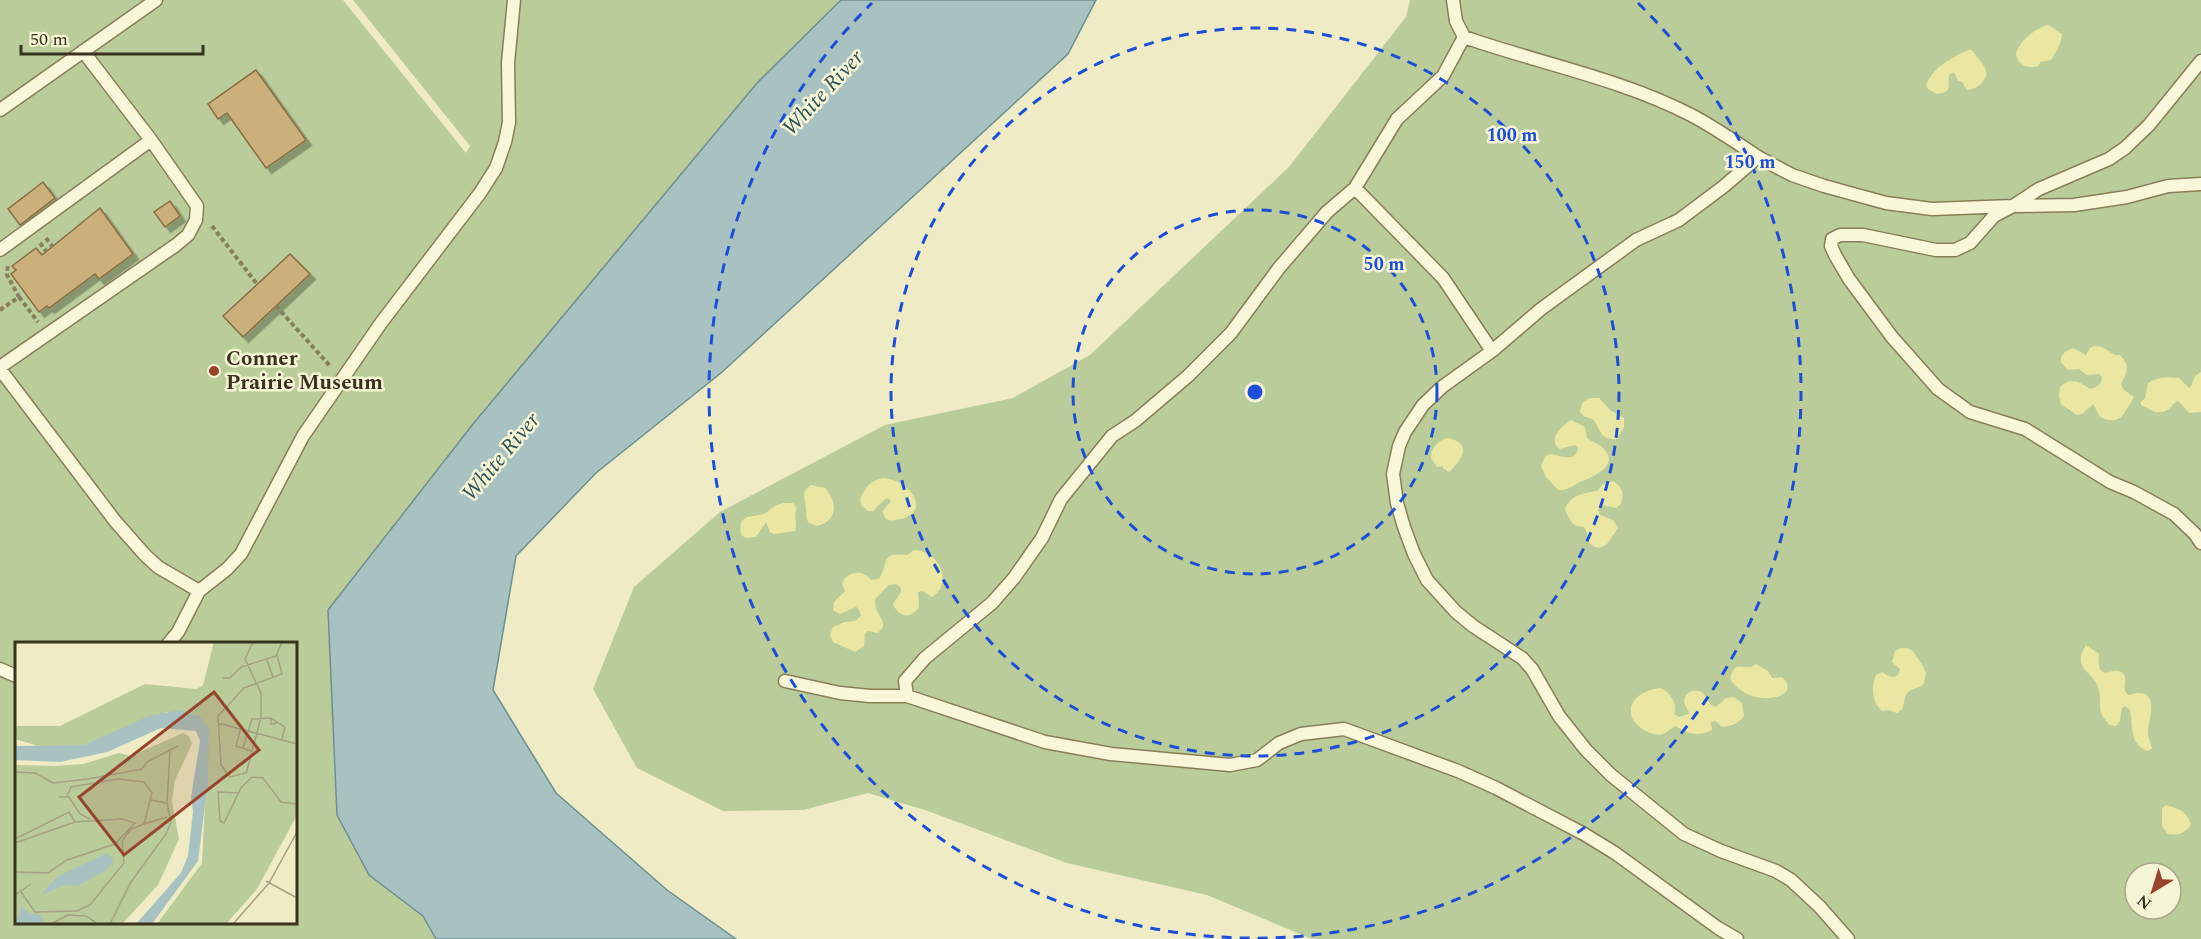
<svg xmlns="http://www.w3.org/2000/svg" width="2201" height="939" viewBox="0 0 2201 939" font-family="Spectral,serif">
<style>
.green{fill:#bacc99;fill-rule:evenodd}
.sand{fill:#eae7a3}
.water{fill:#a7c2c0;stroke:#6d9090;stroke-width:1.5}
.building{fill:#ccb07c;stroke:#886e41;stroke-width:1.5;filter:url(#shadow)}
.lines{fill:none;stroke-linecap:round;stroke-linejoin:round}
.service-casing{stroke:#897e5b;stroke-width:15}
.path{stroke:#897e5b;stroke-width:4;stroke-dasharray:4.5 3;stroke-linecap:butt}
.service{stroke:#f9f7d9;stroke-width:12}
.ring{fill:none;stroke:#1d4ed8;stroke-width:3;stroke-dasharray:10 8}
.poi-dot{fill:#98442c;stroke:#f5f4d5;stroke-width:2}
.labels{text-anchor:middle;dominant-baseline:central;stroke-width:5;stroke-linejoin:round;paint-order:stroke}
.poi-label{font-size:21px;font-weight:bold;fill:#39321f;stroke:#f5f4d5;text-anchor:start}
.water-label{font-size:22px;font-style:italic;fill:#2f5259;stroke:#f5f4d5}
.inset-road{fill:none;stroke:#a6a183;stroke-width:1.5}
.view{fill:#98442c;fill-opacity:0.15;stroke:#98442c;stroke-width:3}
.inset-edge{fill:none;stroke:#39321f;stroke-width:3}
.centre{fill:#1d4ed8;stroke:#f5f4d5;stroke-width:3}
.ring-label{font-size:18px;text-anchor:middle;font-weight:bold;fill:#1d4ed8;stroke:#f5f4d5;stroke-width:5;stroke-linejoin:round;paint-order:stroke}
</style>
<defs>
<filter id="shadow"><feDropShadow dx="5.5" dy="5.5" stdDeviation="0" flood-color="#0004"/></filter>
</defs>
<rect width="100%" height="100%" fill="#eeebc5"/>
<path class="green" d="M0,0h343l123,153 4,-7 -117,-146h487l-512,610 41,265 54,41 13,23h-436zM16,644h280v278h-280z
M1410,0h791v939h-889l-105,-44 -140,-32 -139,-52 -60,-18 -65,17 -80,1 -86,-43 -44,-79 41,-102 86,-75 165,-87 128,-27 77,-43 199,-188 117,-150zM2135,873h36v36h-36z"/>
<path class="sand" d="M2048,25l14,9c-1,10 -6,18 -11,26l-11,2 -1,4c-11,3 -19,1 -23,-11 2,-13 19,-27 32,-30z
M1968,50h4c6,10 20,19 12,30 -5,7 -10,9 -17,10l-5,-8 -4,-1 -4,-9 -5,3c-2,11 5,17 -13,19l-8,-5 -2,-4c7,-18 27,-28 42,-35z
M2094,346c11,0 13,5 21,9h5c11,12 7,17 1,29l2,5 11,8c-10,16 -13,30 -34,20l-7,-13 -11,10 -5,1 -16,-11 -2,-9 1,-8c10,-10 20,-5 30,2 8,-2 11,-4 12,-12l-3,-3 -12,1 -8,-6 -11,1 -7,-8v-5l4,-5 8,-4 13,7 4,-7z
M2201,372v40l-12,1 -11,-12c-9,5 -1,0 -8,7 -10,9 -19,2 -29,-3v-3l4,-4 3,-15c10,-6 20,-6 31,-5l10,10 2,-2 4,-10z
M1590,398h9l11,12 14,8v9l-7,12c-17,2 -17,-11 -24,-20l-8,-2 -5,-5 2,-9z
M1571,420l14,7 2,11c5,4 11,5 16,10 18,17 -10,29 -23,34 -8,4 -13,9 -22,8l-12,-13 -5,-11 4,-10 6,-2c11,2 24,9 27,-6l-3,-3 -16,4c-11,-11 2,-22 12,-29z
M1447,438c25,4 17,21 2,34l-6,-4v-2l-6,1 -6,-9c0,-10 7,-17 16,-20z
M882,478c26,0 52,34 18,41 -6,1 -7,3 -14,0l-4,-7 9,-11 -3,-3 -3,1 -12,12h-5l-7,-6 -1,-6c5,-11 10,-18 22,-21z
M1613,481c10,6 11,13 8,23l-5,4 -15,-3 -3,6 2,4 13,5 5,8 -11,16 -7,4c-17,-4 -9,-10 -16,-21 -2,-1 -5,0 -7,-1 -6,-1 -10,-12 -12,-17 6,-14 18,-16 32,-18l6,-7z
M811,485l14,3c13,15 13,32 -8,38l-8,-3c-4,-6 -2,-8 -3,-15 -1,-11 -6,-15 5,-23z
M784,503h9l4,5c-4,8 1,15 -2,23l-21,3 -4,-2 -4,-10 -10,15 -10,1 -5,-3c-4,-25 14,-15 26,-23 6,-5 8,-7 17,-9z
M914,550c25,0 40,33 18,47l-10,-6 -4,1 1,15c-8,12 -20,11 -26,-3l8,-12v-4l-5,-4 -7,1 -14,14 1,10 7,13v5l-5,6 -10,-2 -3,3 -1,12 -9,6 -22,-10 -3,-7 3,-8 12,-5 10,-1 6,-5 -2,-7 -3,-2 -16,7 -7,-4 1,-8 11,-11 -3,-8 4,-6c9,-6 18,-6 25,3l8,-1c11,-19 0,-26 28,-24z
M2086,645l13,9c-3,36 19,5 26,23 1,3 -1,10 0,14l3,4c3,0 6,-2 10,-2 21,-1 11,26 10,37 -1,6 3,12 4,19l-5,2c-18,-7 -14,-26 -17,-41l-5,-4 -3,2 -2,13 -4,5 -6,-1c-14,-14 -8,-18 -11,-35 -3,-18 -29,-20 -13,-45z
M1901,648h6l6,3 10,15 3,7 -2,11c-5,5 -14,4 -18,11 -4,8 1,12 -9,18l-9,-3 -6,1c-10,-9 -11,-24 -6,-36l6,-3c6,4 10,7 16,3l2,-6 -8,-7 3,-11z
M1756,664l12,7 4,7 10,-1c23,20 -30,35 -52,2 4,-17 9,-11 21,-12z
M1661,688c10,5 17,16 13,26l5,3 10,-3c0,-4 -5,-9 -5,-13 1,-11 13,-12 19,-8l8,12 5,2 10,-9 8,-1 8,6 2,13c-6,8 -13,10 -22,11l-7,-6 -4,1 1,8c-13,7 -25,4 -36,-4 -5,2 -8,6 -13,8 -11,3 -24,-6 -30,-14 -9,-19 11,-31 28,-32z
M2166,805c11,3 21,6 25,19 -4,9 -14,12 -23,10l-6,-8v-17z"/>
<path class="water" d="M841,0h255l-28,54 -347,319 -125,100 -80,83 -23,134 63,103 111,97 69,49h-300l-13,-23 -54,-41 -32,-60 -9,-205 145,-186 284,-341z"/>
<path class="building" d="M256,70l50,70 -40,28 -39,-55 -9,6 -10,-15z
M43,182l12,16 -35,27 -12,-16z
M170,201l10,15 -15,11 -11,-15z
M100,208l33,46 -34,25 -4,-5 -46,34 -2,-2 -8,6 -28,-38 5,-4 -4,-4 24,-18 6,7z
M290,254l20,20 -67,63 -20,-21z"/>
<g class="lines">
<defs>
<path id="service" d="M1464,37c74,26 158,42 227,78 23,12 45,27 67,42
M0,110l156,-110
M2201,184l-33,2 -41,11 -53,8 -61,1 -19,10 -24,27 -15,7h-19l-73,-15h-23l-8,4 -1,7 4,9 14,24 43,58 46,52 32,23 55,17 85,53 24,10 40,22 21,20 6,9
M1355,188l42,-69 46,-43 21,-39 -8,-16 -3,-21
M0,250l151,-110
M0,367l176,-122 12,-10 8,-15 1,-14 -46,-66 -68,-89
M0,369l115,152 30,34 13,12 41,24
M168,644l10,-12 21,-41 28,-22 14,-15 62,-118 78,-113 99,-130 16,-25 9,-26 4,-20 -1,-59 6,-63
M0,669l16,7
M785,681l55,12 30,3h37l138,46 66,12 119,11 27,-5 22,-17 22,-9 43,-5 114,42 38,17 88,46 31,19 103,75 19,11
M907,696l-2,-15 20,-23 67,-55 22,-25 28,-40 19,-39 51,-63 23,-15 53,-45 43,-43 48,-65 48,-56 28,-24 88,90 49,73
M1848,939l-28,-32 -29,-27 -15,-9 -55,-20 -37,-17 -73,-59 -25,-25 -27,-34 -27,-47 -10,-11 -49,-32 -17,-14 -29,-32 -13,-26 -10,-27 -7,-24 -4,-29 6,-28 6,-14 18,-27 19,-18 50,-36 49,-42 95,-69 43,-20 44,-33 35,-30 34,18 32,11 62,17 46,6 81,-3 26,-17 70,-30 16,-11 24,-23 52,-64"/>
</defs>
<use href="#service" class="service-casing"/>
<path class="path" d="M212,226l45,58
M46,238l7,9
M40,243l6,8
M19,297l19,25
M276,306l55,61
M0,310l19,-13 -12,-22 1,-11"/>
<use href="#service" class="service"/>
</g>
<g class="ring">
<circle cx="1255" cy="392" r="182"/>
<circle cx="1255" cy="392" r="364"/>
<path d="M1638 3A546 546 0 1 1 872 3"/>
</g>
<circle class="poi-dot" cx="214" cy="371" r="6"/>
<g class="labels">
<g class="poi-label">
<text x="226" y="359">Conner<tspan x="226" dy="24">Prairie Museum</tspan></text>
</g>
<g class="water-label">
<text transform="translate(823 93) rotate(-47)">White River</text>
<text transform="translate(501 457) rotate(-50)">White River</text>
</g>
</g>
<g transform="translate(15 642)">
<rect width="282" height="282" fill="#eeebc5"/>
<path d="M199,0h83v173l-40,74 -31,35h-69l45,-61 7,-135 -15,-14 -27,-2 -83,33 -39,3 -30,-9v-13h45l85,-42 52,5 6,-4zM168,91l6,3 3,8 -17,36 -3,21 7,38 -21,46 -36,39h-107v-159l40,1 28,-2 36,-11 12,3z" fill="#bacc99"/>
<path d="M165,68l19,6 10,12 -1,53 -10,80 -46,63h-16l45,-51 7,-17 5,-45 -2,-14 9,-56 -4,-10 -35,-3 -54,24 -47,10 -45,-2v-14l69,-1 65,-29zM92,211l7,8 -9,10 -28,15 -12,-1 -24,10 16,-18zM7,264l7,7 12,2 3,9h-29z" fill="#a7c2c0"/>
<path class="inset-road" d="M252,18l6,17M208,36h7l11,-11 35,-11 6,-14M203,81l79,21M262,81l-6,1v-6l14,9 -3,12M226,85l-5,19 15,5M228,106l9,-29 19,-1M0,130l20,1 18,10 35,-4M230,131l-15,4 -9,-12 -3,-49 26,-28 38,-14 -5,-19M231,132l15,-57v-24l-16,-34 8,-17M73,137l54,-10 5,-7 31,-16M223,151l-20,-1 2,29 4,2 17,-35 11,-11 11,1 18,24 16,2M44,155h10l11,17 10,5M136,158l16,3 3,-52M129,182l23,-7M0,197l54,-27 6,10M0,201l60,-21 47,-3 13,4 -20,21 -48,16 -19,13 -33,-1M251,239l31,17M6,250l14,20 42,-1 13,-6 34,-42 -2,-22 9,-12 13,-5 8,-31 -8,-11 -26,-3 -47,8 -4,9M0,253l16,-11M36,282l17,-9 18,1 12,8M95,282l21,-42 35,-48 5,-12 -4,-19M218,282l36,-41 28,-51"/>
<path class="view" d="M199,50l45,58 -135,105 -45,-58z"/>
<rect width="282" height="282" class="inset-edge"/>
</g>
<circle cx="1255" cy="392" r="9" class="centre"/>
<g class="ring-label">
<text x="1512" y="141">100 m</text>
<text x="1750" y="168">150 m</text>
<text x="1384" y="270">50 m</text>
</g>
<g transform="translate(2153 891) rotate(218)"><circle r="28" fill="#f5f4d5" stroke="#aaa68c" stroke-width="1.5"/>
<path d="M0-4.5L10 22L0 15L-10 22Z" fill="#98442c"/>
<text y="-9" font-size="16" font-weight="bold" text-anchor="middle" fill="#39321f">N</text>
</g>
<path d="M21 45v9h182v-9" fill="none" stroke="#39321f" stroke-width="3"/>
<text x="30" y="45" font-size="18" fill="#39321f" stroke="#f5f4d5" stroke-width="4.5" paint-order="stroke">50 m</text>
</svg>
